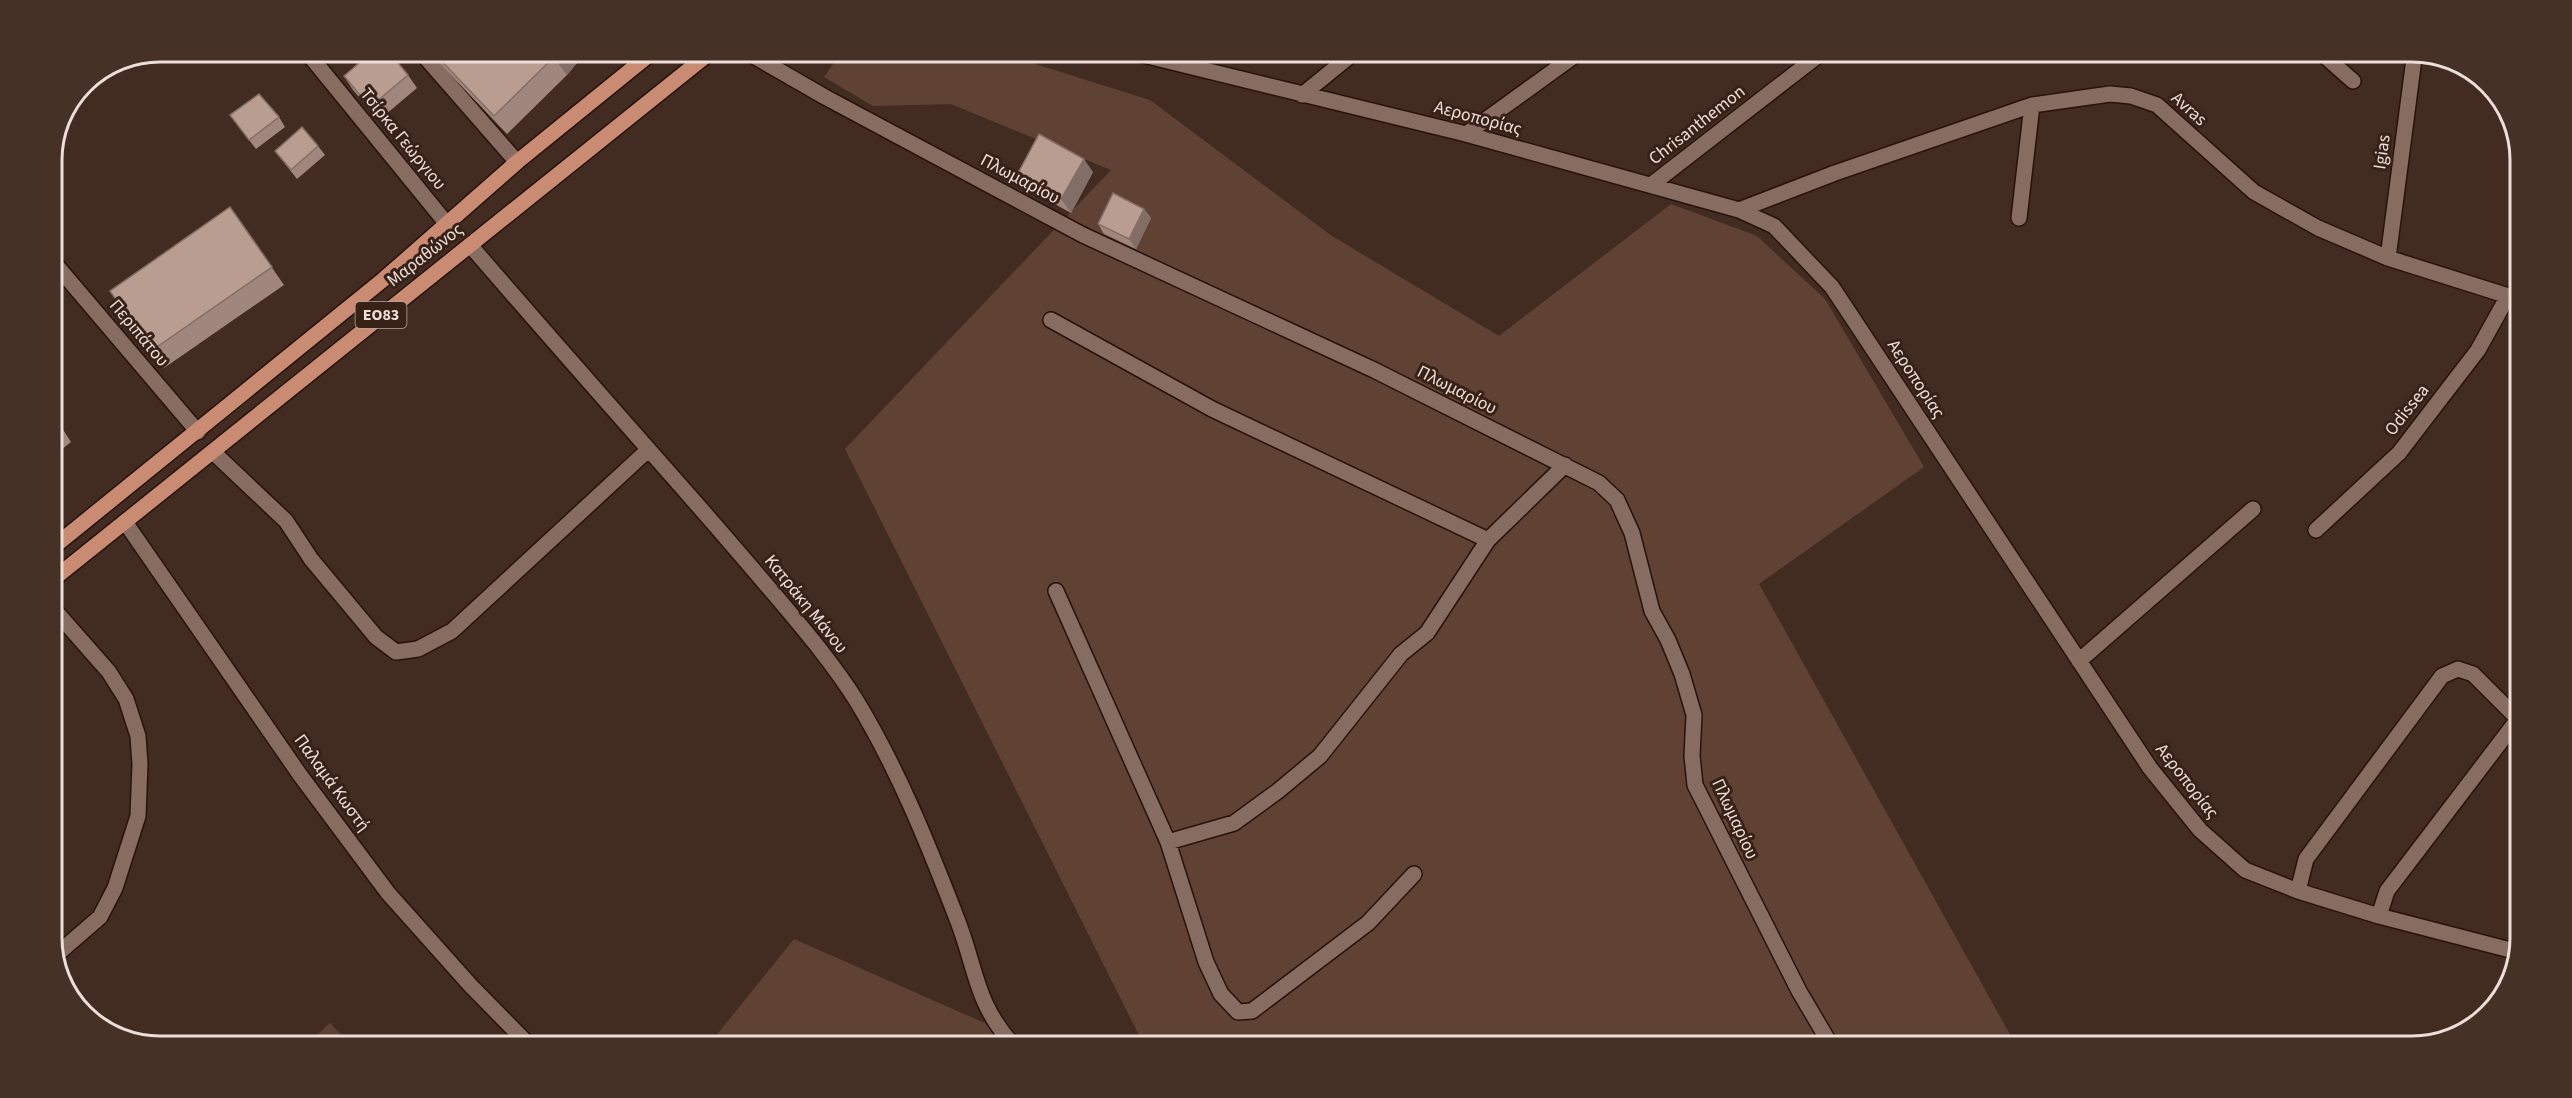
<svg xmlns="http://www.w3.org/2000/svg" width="2572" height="1098" viewBox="0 0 2572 1098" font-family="'Source Sans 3',sans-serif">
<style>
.green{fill:#604235}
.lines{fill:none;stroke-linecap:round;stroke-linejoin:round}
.minor-casing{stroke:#28130b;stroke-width:18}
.major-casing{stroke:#28130b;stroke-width:18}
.minor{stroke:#876c61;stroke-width:15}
.major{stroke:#c98b72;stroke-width:15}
.wall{fill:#a0877d}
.shaded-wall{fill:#826e66}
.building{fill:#ba9d91;stroke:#826e66;stroke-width:1.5}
.labels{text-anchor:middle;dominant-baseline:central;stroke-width:6;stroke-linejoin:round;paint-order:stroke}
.shield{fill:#382218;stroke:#b7a69e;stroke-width:1.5}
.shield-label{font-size:16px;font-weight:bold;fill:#edded7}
.street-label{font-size:18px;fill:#edded7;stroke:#382218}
.rim{fill:none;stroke:#edded7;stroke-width:3}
</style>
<rect width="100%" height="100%" fill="#422c22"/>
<path class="green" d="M842,51h152l156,49 182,136 167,100 172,-132 86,32 68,63 99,168 -165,117 258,463h-872l-300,-598 266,-279 -160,-66 -78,2 -49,-29z
M794,939l245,108h-332z
M330,1023l22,24h-48z"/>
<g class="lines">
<defs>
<path id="minor" d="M306,51l141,173
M420,51l97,111
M745,51l80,46 258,138 291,135 225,113 18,17 15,33 20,78 16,29 14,34 12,41 -2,41 3,29 104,206 33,56
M1127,51l339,83 273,76 35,16 58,61 318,481 50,62 45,40 53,21 81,25 139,36
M2319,51l34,30
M1302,95l54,-44
M1466,134l115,-83
M1651,185l173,-134
M1739,210l96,-37 197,-68 78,-11 21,2 26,9 97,87 64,36 70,30 133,42
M2019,218l13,-113
M470,245c74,86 149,171 224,256 29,33 58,67 87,101 26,31 53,63 75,98 42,69 72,144 101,219 20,51 18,85 58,128
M2388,258l27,-207
M51,259l147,173
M1051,320l161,89 276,131
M213,452l73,69 25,38 65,78 20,15 22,-3 34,-18 196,-181
M2518,513l3,-2
M125,522l175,253 88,118 83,93 60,61
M2316,530l83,-77 79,-103 30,-54
M1056,591l112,251 38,120 15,32 17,18 14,-1 116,-88 46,-49
M51,606l58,66 17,27 12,37 2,28 -2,52 -23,72 -15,29 -45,39
M2079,661l174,-152
M1168,842l66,-19 44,-32 42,-35 81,-102 26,-21 61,-93 77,-75
M2298,891l8,-32 136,-183 16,-7 15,5 48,48
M2379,916l8,-25 131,-172"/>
<path id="major" d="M51,549l333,-270 133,-117 137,-111
M51,581l661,-530"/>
</defs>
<use href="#minor" class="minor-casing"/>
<use href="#major" class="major-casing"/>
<use href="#minor" class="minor"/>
<use href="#major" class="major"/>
</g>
<path class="wall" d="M346,51h45v1l-1,1 18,22 9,13 -38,32 -26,-30 -9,-14 14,-12z
M428,51h157l1,1 -19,23 -60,59z
M230,115l49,2 6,10 -29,22z
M318,146l7,9 -28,24 -22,-28z
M1093,172l-22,41 -45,-25 -9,-13z
M230,207l54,78 -120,83 -13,-17z
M1144,209l7,9 -15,31 -32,-15 -6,-10z
M51,417l11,11 9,14 -20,16z"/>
<path class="shaded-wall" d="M560,51h25l1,1 -19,23 -13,-17z
M1084,159l9,13 -22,41 -10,-14z
M1144,209l7,9 -15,31 -7,-10z"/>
<path class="building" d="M348,51h25l-14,12z
M373,51h15l20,24 -38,32 -26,-31z
M432,51h128l-66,65z
M259,94l20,23 -30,23 -19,-25z
M302,127l16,19 -27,24 -16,-19z
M1039,134l45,25 -23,40 -44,-24z
M1113,193l31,16 -15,30 -31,-15z
M230,207l42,60 -121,84 -41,-60z
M51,417l11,11 -11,9z"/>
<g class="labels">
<rect class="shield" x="355.5" y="302" width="51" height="26" rx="4.5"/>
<g class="shield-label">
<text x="381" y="315">ΕΟ83</text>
</g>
<g class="street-label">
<text transform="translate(2189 109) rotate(42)">Avras</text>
<text transform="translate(1478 118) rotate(15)">Αεροπορίας</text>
<text transform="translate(1697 125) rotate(-38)">Chrisanthemon</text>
<text transform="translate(403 139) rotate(51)">Τσίρκα Γεώργιου</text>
<text transform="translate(2382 152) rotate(-82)">Igias</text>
<text transform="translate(1020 179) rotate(28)">Πλωμαρίου</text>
<text transform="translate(425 255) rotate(-38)">Μαραθώνος</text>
<text transform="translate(139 333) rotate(50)">Περιπάτου</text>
<text transform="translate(1916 379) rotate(57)">Αεροπορίας</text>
<text transform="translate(1457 390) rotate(27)">Πλωμαρίου</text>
<text transform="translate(2407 410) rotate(-52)">Odissea</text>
<text transform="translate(806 604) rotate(51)">Κατράκη Μάνου</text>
<text transform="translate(2187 781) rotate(52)">Αεροπορίας</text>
<text transform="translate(332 783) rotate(54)">Παλαμά Κωστή</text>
<text transform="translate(1735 819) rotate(65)">Πλωμαρίου</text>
</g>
</g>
<path d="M0 0H2572V1098H0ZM160 62H2412A98 98 0 0 1 2510 160V938A98 98 0 0 1 2412 1036H160A98 98 0 0 1 62 938V160A98 98 0 0 1 160 62Z" fill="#463127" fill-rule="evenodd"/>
<path class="rim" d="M160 62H2412A98 98 0 0 1 2510 160V938A98 98 0 0 1 2412 1036H160A98 98 0 0 1 62 938V160A98 98 0 0 1 160 62Z"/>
</svg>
